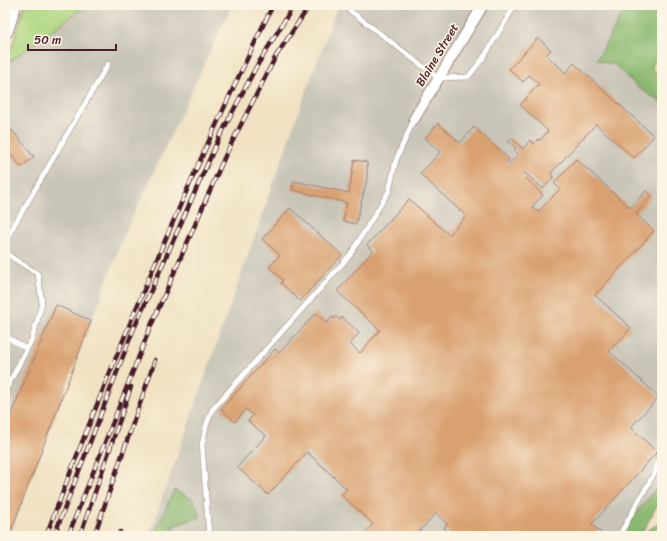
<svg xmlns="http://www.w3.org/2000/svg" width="667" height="541" viewBox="0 0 667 541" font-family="Sriracha,sans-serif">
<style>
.industrial{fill:#c8c4b8}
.green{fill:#aed782;stroke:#7c7b56}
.forest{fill:#8ab870;stroke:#6a6c4e}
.building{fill:#d9a070}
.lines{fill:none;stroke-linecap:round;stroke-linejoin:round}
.lane-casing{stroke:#9d8076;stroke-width:6}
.street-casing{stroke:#9d8076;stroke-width:12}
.primary-casing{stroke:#9d8076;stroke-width:18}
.lane{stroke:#fff;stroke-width:5}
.street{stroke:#fff;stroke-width:10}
.primary{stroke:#fff;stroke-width:16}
.rail-casing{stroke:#4a1f2b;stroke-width:4.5}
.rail{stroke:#fcf5e5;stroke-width:3;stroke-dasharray:9;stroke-linecap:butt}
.labels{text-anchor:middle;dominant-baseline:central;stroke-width:3;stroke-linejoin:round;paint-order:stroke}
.street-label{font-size:12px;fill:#4a1f2b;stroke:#fcf5e5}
</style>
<rect width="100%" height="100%" fill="#fcf5e5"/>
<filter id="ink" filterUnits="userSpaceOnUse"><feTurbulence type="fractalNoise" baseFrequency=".025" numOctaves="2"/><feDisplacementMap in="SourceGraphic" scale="8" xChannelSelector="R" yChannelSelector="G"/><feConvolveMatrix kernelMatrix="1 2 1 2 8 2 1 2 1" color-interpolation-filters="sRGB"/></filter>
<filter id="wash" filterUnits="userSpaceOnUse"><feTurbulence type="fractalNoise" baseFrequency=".012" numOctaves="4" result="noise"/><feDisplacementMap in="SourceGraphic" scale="16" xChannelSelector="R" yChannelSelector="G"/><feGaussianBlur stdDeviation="0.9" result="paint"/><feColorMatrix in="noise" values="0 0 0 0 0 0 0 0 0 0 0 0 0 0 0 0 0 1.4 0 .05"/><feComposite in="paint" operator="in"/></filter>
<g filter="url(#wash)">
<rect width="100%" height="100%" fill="#f0e2c2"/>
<path class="industrial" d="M87,5h145l-108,230 -114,301h-5v-471z
M338,5h289l-30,55 18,5 24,23 23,15v378l-44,55h-469l147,-417z"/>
<path class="green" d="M25,5h62l-81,59z"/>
<path class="forest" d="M627,5h35v36l-10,28 10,7v27l-23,-15 -24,-23 -18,-5z
M662,481v21l-7,7 -14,27h-23z
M174,490l19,9 7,18 -27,9 1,10h-21z
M662,522v14h-15l1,-6z"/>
<g id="blocks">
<path class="building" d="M538,38l13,12 -5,5 20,18 8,-10 80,73 -20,22 -38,-34 -45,49 2,5 -10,11 -18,-16 -2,2 20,20 -11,12 6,5 22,-23 -6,-6 22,-24 54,49 16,-17 6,5 -16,18 18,17 -59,64 36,33 -22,23 50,46 -28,30 26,25 -65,72 12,12h-151l-9,-8 3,-4 -11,-11 -20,22 1,1h-55l11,-12 -32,-29 6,-6 -40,-37 -39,43 -31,-28 29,-31 -18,-15 5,-6 -7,-6 -11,13 -14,-13 54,-60 4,4 37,-40 11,10 5,-6 2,2 2,-3 4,4 2,-3 17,16 -9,11 10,9 20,-23 -43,-39 36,-40 -6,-6 42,-46 40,36 17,-19 -46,-42 20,-22 -15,-14 13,-15 22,20 14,-16 35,32 -2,3 2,2 9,-10 -4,-3 2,-3 -8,-7 3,-3 12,11 7,-9 4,4 5,-5 1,1 8,-9 -28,-26 19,-21 -10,-9 -6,7 -14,-13z
M12,130l22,27 -13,10 -16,-20v-11z
M354,160l13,2v17l-11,45 -13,-3 4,-18 -55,-13 2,-9 55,12z
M290,208l52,47 -42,46 -19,-18 2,-3 -14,-13 11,-12 -18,-16z
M56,305l35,16 -82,215h-4v-107z"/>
</g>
</g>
<g filter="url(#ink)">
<use href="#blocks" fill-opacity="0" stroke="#9d8076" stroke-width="1"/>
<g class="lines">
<defs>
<path id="lane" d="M351,5l-3,4 90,69 30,-1 16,-20 31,-52
M5,241l103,-177
M5,253l33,21 4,29 -10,36 -27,52
M5,336l22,13
M209,536l-7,-91 4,-19 6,-16 138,-155 39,-64 7,-31 18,-41
M619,536l36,-64 7,-25"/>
<path id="street" d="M414,119l69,-114"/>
<path id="primary" d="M5,30l8,-25"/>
</defs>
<use href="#lane" class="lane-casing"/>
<use href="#street" class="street-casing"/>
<use href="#primary" class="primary-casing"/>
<use href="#lane" class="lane"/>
<use href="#street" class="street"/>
<use href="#primary" class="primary"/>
<defs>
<path id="rail" d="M46,536c68,-180 142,-358 227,-531
M54,536l78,-203 87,-195 36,-69 39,-64
M68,536l82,-208 75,-172 51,-100 34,-51
M80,536l51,-149
M94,536l61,-176
M119,536l1,-4"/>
</defs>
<use href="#rail" class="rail-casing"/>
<use href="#rail" class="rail"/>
</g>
</g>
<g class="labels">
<g class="street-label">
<text transform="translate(437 55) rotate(-59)">Blaine Street</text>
</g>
</g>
<rect width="667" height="541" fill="none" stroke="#fcf5e5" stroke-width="20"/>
<path d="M28 44v6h88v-6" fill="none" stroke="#4a1f2b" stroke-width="2"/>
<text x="34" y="44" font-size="12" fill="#4a1f2b" stroke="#fcf5e5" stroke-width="3" paint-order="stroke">50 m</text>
</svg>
